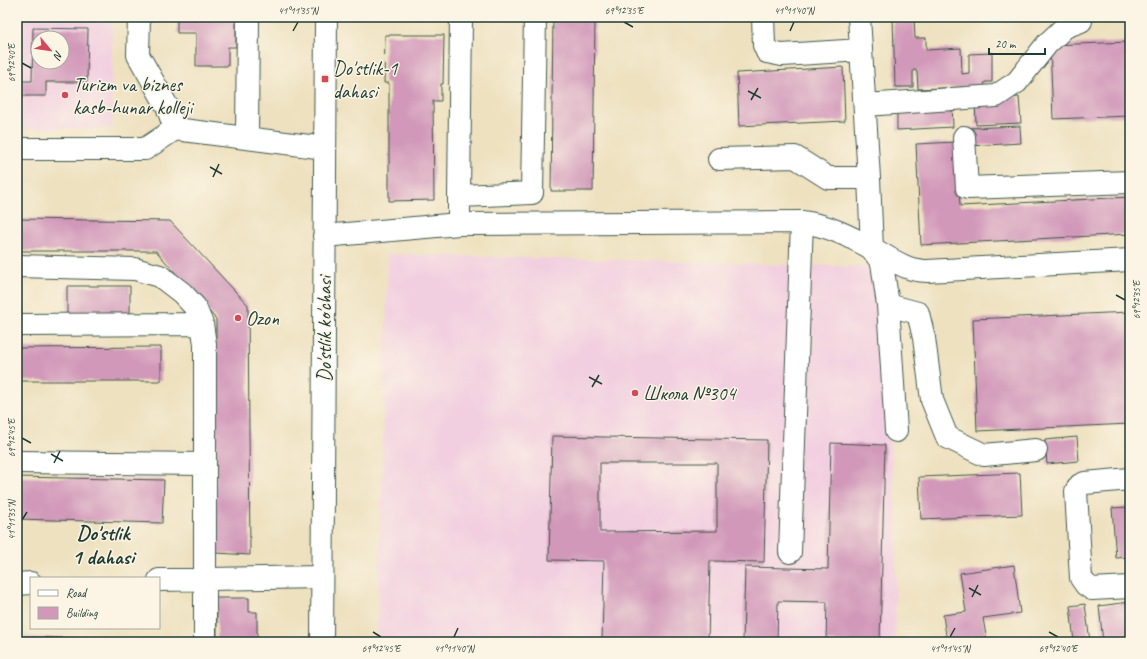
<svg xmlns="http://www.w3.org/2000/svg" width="1147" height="659" viewBox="0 0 1147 659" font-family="Caveat,sans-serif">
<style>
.built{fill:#f2cfe0;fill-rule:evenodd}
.building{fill:#d198b9;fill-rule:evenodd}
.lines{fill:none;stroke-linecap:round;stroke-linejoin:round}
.minor-casing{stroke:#3e5649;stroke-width:24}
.minor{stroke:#fff;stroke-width:22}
.ticks{fill:none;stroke:#1f3d34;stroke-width:1.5}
.poi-dot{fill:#d1495b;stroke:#fcf5e5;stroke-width:1.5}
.labels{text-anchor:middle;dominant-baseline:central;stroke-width:3;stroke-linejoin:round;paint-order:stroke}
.poi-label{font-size:20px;fill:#1f3d34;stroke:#fcf5e5;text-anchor:start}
.street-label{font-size:20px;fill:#1f3d34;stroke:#fcf5e5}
.neighbourhood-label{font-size:21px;font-weight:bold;fill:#1f3d34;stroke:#fcf5e5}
.neatline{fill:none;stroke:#1f3d34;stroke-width:1.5}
.ticks-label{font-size:10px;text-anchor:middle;fill:#1f3d34}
</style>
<rect width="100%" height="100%" fill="#fcf5e5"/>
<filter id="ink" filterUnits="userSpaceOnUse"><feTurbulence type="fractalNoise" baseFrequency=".025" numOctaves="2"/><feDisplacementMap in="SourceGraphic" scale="8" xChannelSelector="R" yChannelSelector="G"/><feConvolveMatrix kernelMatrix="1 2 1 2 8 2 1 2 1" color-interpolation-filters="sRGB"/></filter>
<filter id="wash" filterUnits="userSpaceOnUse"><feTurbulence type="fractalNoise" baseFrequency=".012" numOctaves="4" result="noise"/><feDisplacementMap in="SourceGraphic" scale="16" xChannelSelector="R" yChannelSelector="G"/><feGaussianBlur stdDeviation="0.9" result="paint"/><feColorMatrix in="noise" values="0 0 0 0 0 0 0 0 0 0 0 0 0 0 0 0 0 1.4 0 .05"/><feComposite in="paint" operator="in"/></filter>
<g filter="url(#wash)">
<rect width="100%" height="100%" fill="#eee1c0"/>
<path class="built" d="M17,17h95v111l-95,1zM38,38h24v24h-24z
M388,254l485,13 24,251 -2,124h-518z"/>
<g id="blocks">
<path class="building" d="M177,17h59v30h-8v19h-32v-33h-19z
M553,17h42l-2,174h-42z
M893,17h21l1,21h11v12l35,-2 1,26 7,-1v-19l23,-1v29h-7l-1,4 -66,3 -1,-17h-1v-2h-3v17h-18z
M967,17h23v3l-23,1z
M33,28l55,1 -1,53h-41v14h-29v-15h15zM38,38h24v24h-24z
M385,35h59l-1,49h-2v17h-8l1,99 -45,1v-118h-5z
M1130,42v74l-77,3 -3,-74z
M843,67l2,54 -106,5 -2,-53z
M1019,97l2,26 -45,2 -1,-26z
M897,104h55l1,23 -56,3z
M1020,126l1,17 -52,3 -1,-18z
M956,142l4,64 170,-9v37l-209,11 -5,-101z
M17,219l153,2 78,84 2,250 -34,-2v-234l-60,-68h-139z
M67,286h63v33l-63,-1z
M1130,312v112l-153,7 -4,-112z
M161,347v34h-144v-33z
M552,436l215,4 -3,122 -54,-1 -2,81h-106l2,-81 -55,-1zM600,463h117v68l-117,1z
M1077,437l2,24 -32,3 -2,-24z
M831,443l54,2 -5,197h-54l1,-40 -49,-1 -1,41h-34l2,-75 83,2z
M1020,473l2,42 -101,4 -2,-42z
M17,477l147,3 -2,43 -145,-4z
M1130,507v50l-14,1 -4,-50z
M1014,565l6,48 -37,5 4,24h-40l-4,-27 23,-3 -6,-39z
M215,598h34v14h8v30h-40v-30h-3z
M1129,602l1,10v30h-27l-4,-36z
M1085,604l5,38h-16l-4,-36z
M17,637l140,3v2h-140z"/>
</g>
</g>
<g filter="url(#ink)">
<use href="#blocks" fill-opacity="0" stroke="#3e5649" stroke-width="1"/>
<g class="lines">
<defs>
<path id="minor" d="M139,17l-1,38 29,51 8,23 150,19
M763,17l1,28 3,7 15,3 79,-5
M859,17l10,161 3,71 10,14 6,42 8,126
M865,105l131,-9 21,-14 30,-38 18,-17 16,-6
M964,137l3,51 163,-6
M247,138l1,-121
M17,149h128l30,-20
M719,159l76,-2 33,21h41
M459,196l2,-179
M459,224v-28l73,-3 3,-176
M324,236l135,-12 343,-2c26,3 49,15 71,27 13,7 25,16 39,20 5,1 10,2 15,2l203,-11
M17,266l118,3 25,7 22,17 13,14 7,17 3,20v298
M888,305l30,8 6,25 8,62 15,37 37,18 52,-5
M17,325l185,-1
M17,462l188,2
M1130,479l-45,4 -5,2 -4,6 5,87 5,7 6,4 38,-2
M790,552l12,-330
M159,580l163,-3
M17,584l14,-1
M322,642l4,-625"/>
</defs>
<use href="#minor" class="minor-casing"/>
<use href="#minor" class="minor"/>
</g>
</g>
<path class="ticks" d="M624,22l9,5M293,31l5,-9M790,31l4,-9M22,63l9,5M748,91l13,7M751,100l7,-12M210,167l12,7M213,177l6,-13M1116,295l9,5M589,377l13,7M592,387l7,-12M22,438l9,5M51,454l12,7M54,463l6,-12M22,520l5,-8M969,588l12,7M972,597l6,-12M373,632l8,5M1049,632l9,5M454,637l4,-9M950,637l5,-9"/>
<g class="poi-dot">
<rect x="321" y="75" width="8" height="8" rx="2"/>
<circle cx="65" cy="95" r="4"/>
<circle cx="238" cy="318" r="4"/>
<circle cx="635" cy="393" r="4"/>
</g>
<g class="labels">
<g class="poi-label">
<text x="333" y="68">Do'stlik-1<tspan x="333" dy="23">dahasi</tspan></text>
<text x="73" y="84">Turizm va biznes<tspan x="73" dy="23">kasb-hunar kolleji</tspan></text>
<text x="246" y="318">Ozon</text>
<text x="643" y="393">Школа №304</text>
</g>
<g class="street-label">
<text transform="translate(324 329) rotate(-90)">Do'stlik ko'chasi</text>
</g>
<g class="neighbourhood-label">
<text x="103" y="533">Do'stlik<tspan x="103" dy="24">1 dahasi</tspan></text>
</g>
</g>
<rect width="1147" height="659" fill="none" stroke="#fcf5e5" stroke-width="44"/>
<rect x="30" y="577" width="130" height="52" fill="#fcf5e5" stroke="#a4ab9e"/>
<rect x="38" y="590" width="20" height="6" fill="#ffffff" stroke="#a4ab9e"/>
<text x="66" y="597" font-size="12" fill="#1f3d34">Road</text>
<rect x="38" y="607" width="20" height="12" fill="#d198b9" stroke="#a4ab9e"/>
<text x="66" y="617" font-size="12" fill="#1f3d34">Building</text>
<g transform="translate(50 50) rotate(119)"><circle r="19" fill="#fcf5e5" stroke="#a4ab9e"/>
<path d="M0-3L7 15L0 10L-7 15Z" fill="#d1495b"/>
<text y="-6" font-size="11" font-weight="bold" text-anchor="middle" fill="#1f3d34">N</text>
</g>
<path d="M989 48v6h56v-6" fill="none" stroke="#1f3d34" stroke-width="2"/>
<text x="995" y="48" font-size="12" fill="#1f3d34" stroke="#fcf5e5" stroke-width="3" paint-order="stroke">20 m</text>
<rect x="22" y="22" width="1103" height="615" class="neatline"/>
<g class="ticks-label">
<text x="298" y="14">41°11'35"N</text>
<text x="624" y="14">69°12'35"E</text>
<text x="794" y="14">41°11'40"N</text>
<text transform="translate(11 63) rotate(-90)" y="4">69°12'40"E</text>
<text transform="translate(1136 300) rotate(-90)" y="4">69°12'35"E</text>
<text transform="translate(11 438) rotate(-90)" y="4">69°12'45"E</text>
<text transform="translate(11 520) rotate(-90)" y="4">41°11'35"N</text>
<text x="381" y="652">69°12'45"E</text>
<text x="454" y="652">41°11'40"N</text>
<text x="950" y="652">41°11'45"N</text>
<text x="1058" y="652">69°12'40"E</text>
</g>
</svg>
